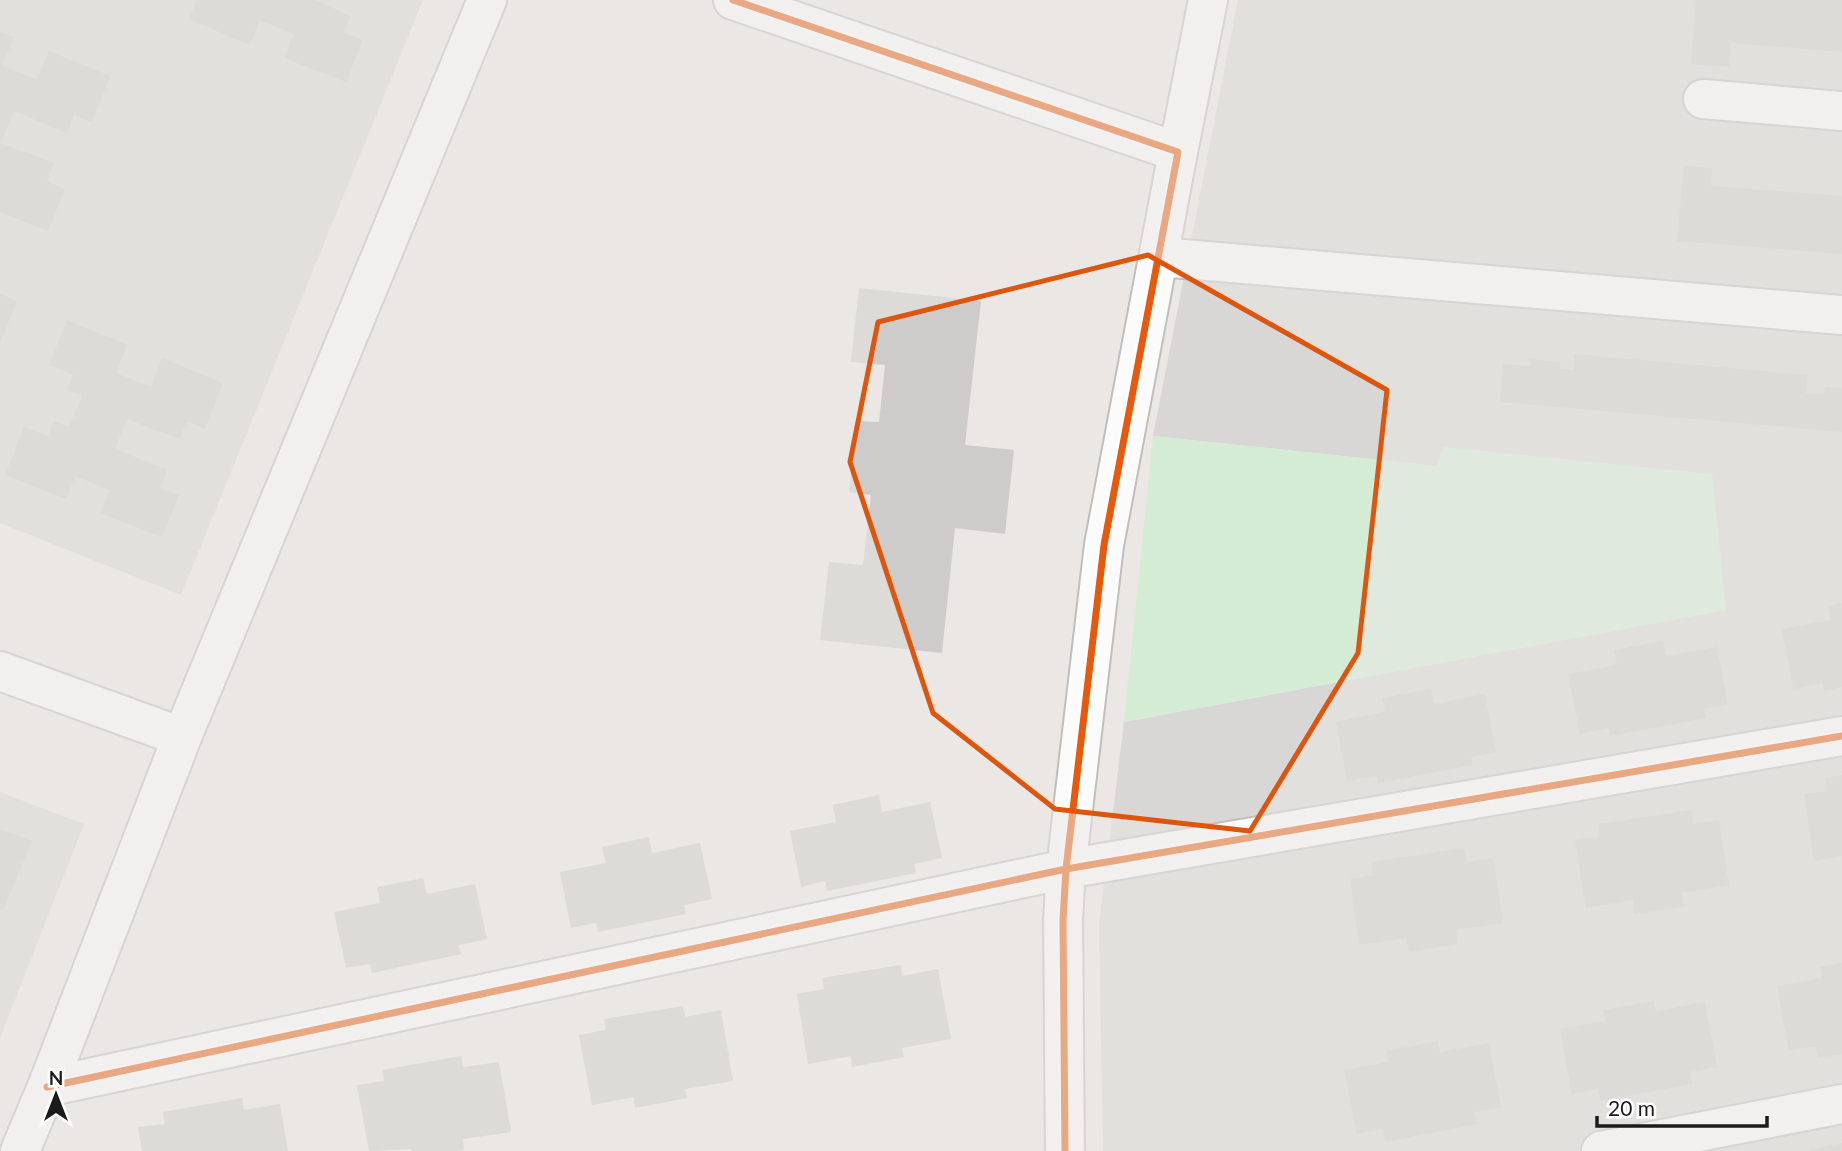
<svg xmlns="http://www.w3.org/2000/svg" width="1842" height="1151" viewBox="0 0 1842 1151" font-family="Lato,sans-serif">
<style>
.residential{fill:#d9d7d5}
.park{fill:#d5ecd4}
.building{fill:#ceccca}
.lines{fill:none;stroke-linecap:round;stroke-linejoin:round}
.street-casing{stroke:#c1bfbe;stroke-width:42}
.street{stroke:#fcfbfb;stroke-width:38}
.cycleway-casing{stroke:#fff;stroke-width:11}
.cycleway{stroke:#e8590c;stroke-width:7}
.marked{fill:none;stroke:#de560d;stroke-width:5;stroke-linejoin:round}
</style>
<rect width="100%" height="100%" fill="#eae7e4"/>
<path class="residential" d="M0,0h423l-242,595 -181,-72z
M1238,0h604v1151h-739l-4,-227 25,-202 601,-112 -281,-163 -7,19 -284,-30z
M0,792l84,32 -84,214z"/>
<path class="park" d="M1153,436l284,30 7,-19 268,27 14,136 -602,112z"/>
<path class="building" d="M197,0h117l37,16 -7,17 19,7 -17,42 -62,-24 10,-24 -34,-14 -10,25 -61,-26z
M1696,0h146v52l-111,-9 -2,24 -38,-3z
M0,32l14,5 -12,29 35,14 12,-29 61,25 -18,46 -18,-7 -7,18 -53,-22 -13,32 53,20 -7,18 18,8 -17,42 -48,-19z
M1684,166l28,2 -1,18 131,10v58l-165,-13z
M859,288l122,13 -16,144 49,5 -9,84 -50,-6 -13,125 -122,-13 9,-78 34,3 8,-70 -22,-3 8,-71 22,1 6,-57 -34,-3z
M0,294l17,7 -17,42z
M67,320l60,25 -11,28 35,14 11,-29 61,25 -18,46 -18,-8 -8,18 -52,-20 -12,30 52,21 -7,19 19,6 -17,42 -62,-24 10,-23 -35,-14 -9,23 -61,-24 19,-48 24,9 6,-15 15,6 13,-31 -15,-6 6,-15 -24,-10z
M1574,354l233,21 -1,18 18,1 1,-7 17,1v44l-342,-30 3,-38 28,2v-7l29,3v7l14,1z
M1842,603v84l-18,4 -1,-8 -30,6 -11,-60 49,-9 -3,-14z
M1663,641l3,15 51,-9 11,58 -24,4 2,9 -96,18 -1,-8 -29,6 -12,-60 49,-9 -3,-15z
M1431,689l3,15 51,-10 11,58 -25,5 2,8 -95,18 -2,-7 -29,5 -11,-59 49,-10 -3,-14z
M1842,775v81l-28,5 -10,-67 23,-3 -2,-13z
M879,795l3,17 48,-10 12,56 -28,6 2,9 -89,18 -2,-10 -24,6 -11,-56 46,-9 -3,-17z
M1691,810l2,14 26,-4 10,65 -47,8 2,14 -50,7 -1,-14 -47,8 -11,-68 25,-3 -2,-13z
M0,829l32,12 -29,69 -3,-1z
M649,837l3,16 48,-10 12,56 -28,6 2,9 -88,18 -2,-9 -25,5 -11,-56 46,-9 -4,-16z
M1464,848l3,14 26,-4 10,65 -47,7 2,14 -49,8 -3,-14 -47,7 -9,-66 23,-4 -2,-13z
M423,878l4,16 48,-10 12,55 -28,6 2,9 -89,19 -2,-9 -24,4 -12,-56 46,-9 -3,-16z
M1842,963v91l-24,4 -3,-12 -26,5 -12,-65 45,-8 -2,-11z
M901,965l1,11 36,-7 13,70 -49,9 2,9 -52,10 -1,-11 -43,8 -11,-70 27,-5 -2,-11z
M1654,1001l2,10 49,-9 12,65 -27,5 2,12 -92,17 -1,-12 -27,5 -12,-65 45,-8 -2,-11z
M683,1006l2,11 36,-7 12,71 -48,8 2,9 -52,10 -1,-11 -42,8 -13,-70 27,-5 -2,-11z
M1438,1041l2,11 49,-9 12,65 -27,4 3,12 -92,18 -2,-13 -26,5 -13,-64 45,-8 -2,-11z
M461,1056l2,11 36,-5 12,70 -48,7 1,11 -8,1h-44l-1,-2 -42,2 -12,-66 27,-4 -2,-11z
M242,1098l2,12 36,-6 8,47h-146l-4,-24 27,-3 -2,-12z
M1842,1143v8h-33v-1z"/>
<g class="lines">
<defs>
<path id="street" d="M733,0l445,152 -74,393 -38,324 -3,51 2,231
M1703,99l139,12
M1178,152l30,-152
M1160,257l682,58
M0,671l182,66
M47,1087l1019,-218 776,-133
M20,1151l27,-64 135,-350 305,-737
M1601,1151l241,-47"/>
</defs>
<use href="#street" class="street-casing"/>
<use href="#street" class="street"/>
<defs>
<path id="cycleway" d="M733,0l445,152 -74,393 -38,324 -3,51 2,231
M47,1087l1019,-218 776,-133"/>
</defs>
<use href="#cycleway" class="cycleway-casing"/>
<use href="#cycleway" class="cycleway"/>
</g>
<path d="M0 0H1842V1151H0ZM1148,255l239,135 -29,263 -108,178 -195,-22 -122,-96 -83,-251 28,-140z" fill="#eae7e4" fill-opacity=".55" fill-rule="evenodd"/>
<path class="marked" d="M1148,255l239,135 -29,263 -108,178 -195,-22 -122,-96 -83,-251 28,-140z"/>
<g transform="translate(56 1095)" stroke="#ffffff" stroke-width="5" paint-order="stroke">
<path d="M0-5L12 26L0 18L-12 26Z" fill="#1b1b1b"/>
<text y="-10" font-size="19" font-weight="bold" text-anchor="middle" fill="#1b1b1b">N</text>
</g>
<path d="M1597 1116v10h170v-10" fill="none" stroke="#1b1b1b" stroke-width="3.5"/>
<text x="1608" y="1116" font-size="21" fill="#1b1b1b" stroke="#ffffff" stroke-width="5" paint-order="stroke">20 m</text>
</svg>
